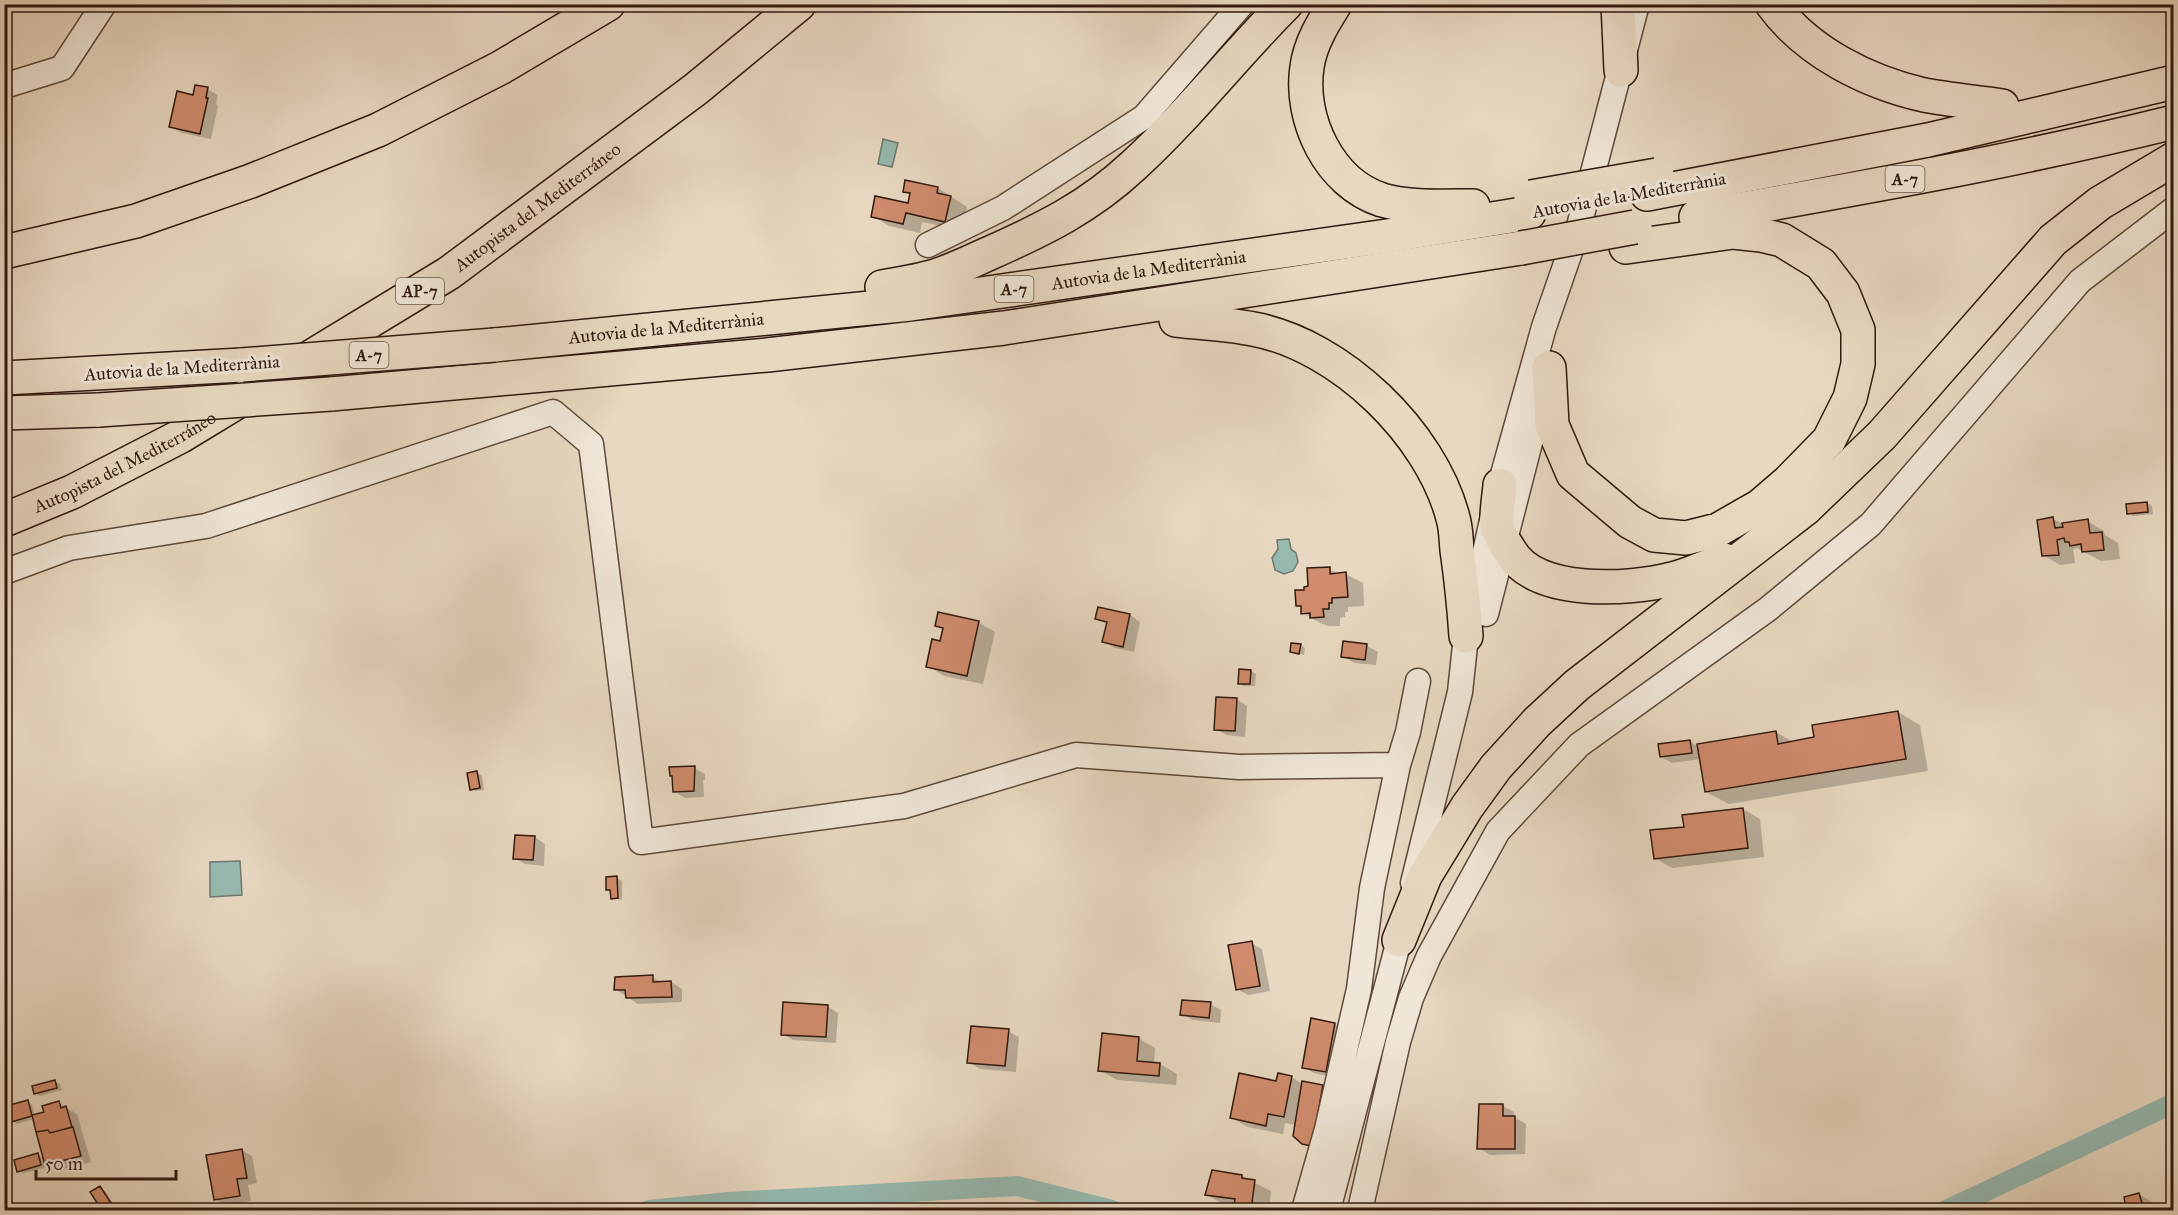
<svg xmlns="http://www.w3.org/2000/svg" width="2178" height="1215" viewBox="0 0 2178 1215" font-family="'IM FELL Great Primer',serif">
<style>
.water{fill:#97bab1;stroke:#6e7a70;stroke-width:1.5}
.shadow{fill:#0003}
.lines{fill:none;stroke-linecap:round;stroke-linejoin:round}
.canal{stroke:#97bab1;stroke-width:20}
.building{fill:#d08c6d;stroke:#30190e;stroke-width:1.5}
.minor-casing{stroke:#5e493b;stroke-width:27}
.highway-casing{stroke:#30190e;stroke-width:36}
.path{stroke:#30190e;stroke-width:3;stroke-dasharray:4.5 3;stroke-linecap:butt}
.minor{stroke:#f0e6d7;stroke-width:24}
.highway{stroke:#e8d8c1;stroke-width:33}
.highway-bridge-casing{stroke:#30190e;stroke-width:36;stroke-linecap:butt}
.highway-bridge{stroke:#e8d8c1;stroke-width:33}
.labels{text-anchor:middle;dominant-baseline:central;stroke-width:6;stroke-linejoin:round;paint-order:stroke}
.shield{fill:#f0e6d7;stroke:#6a564a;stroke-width:1.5}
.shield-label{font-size:16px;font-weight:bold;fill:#30190e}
.street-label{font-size:18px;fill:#30190e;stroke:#f0e6d7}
</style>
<rect width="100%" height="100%" fill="#e8d8c1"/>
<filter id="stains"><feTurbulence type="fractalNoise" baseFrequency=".00333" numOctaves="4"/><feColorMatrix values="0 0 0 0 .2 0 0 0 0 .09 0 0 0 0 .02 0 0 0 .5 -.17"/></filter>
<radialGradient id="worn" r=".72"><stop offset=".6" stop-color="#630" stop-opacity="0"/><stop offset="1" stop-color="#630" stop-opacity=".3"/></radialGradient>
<path class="water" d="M883,139l15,4 -6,24 -14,-3z
M1289,539l2,10 5,4 2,9 -5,9 -9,3 -9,-4 -3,-12 6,-9 -1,-9z
M240,861l2,34 -32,2v-35z"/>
<path class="shadow" d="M207,89l11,6 -2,9 2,2 -7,33 -29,-6 -11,-6 23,-30z
M938,188l29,19 -5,23 -40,-8 -2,11 -31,-7 -16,-10 36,-11 2,-10 -7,-4z
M2147,503l5,3 1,8 -20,2 -4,-3z
M2053,519l10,5 24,-3 17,10 1,4 13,8 2,16 -19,2 -24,-13 -4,1 2,14 -15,2 -17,-10z
M1329,569l10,5h7l17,9 1,23 -16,1v5h-3v5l-5,1v8h-12l-8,-3 -17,-10v-5l-5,-3 8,-14z
M1130,615l10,7 -6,30 -19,-4 -11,-7 4,-16 -12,-7z
M978,622l17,10 -12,52 -39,-8 -16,-10 13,-24 3,-13 -7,-4z
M1300,645l5,3 -1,7 -12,-3z
M1367,646l11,6 -2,13 -22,-2 -11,-7z
M1251,671l5,3 -1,12h-11l-5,-3z
M1236,699l11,7 -2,31 -18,-2 -11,-6z
M1898,712l22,13 8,46 -199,33 -23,-12 -5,-33 -29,4 -11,-6 29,-16 7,5 79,-14 17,10 23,-3z
M694,768l11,6v6h-2l1,17 -19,1 -11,-7 -3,-22z
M477,773l5,3 2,14 -8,1 -5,-2z
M1743,809l17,10 4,38 -92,11 -17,-10z
M535,837l10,7 -1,22 -19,-2 -11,-6z
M617,878l5,3v19l-10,-2v-6l-4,-2z
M1251,943l11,6 8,42 -22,4 -11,-6z
M652,977l11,6 8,-1 11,7v13l-44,2 -23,-15z
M1210,1004l11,6 -1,13 -27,-3 -11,-6z
M827,1006l11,7 -2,30 -43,-3 -10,-6z
M1334,1024l11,7 -8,47 -23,-5 -11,-6z
M1008,1031l11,6 -3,35 -36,-3 -11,-7z
M1138,1038l17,10 -1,16h6l17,10 -1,11 -59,-5 -17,-10z
M1291,1077l12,7 20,2 10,6 -19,58 -11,-7 -7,-18 -11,-2 -2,11 -35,-7 -16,-9 46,-36z
M55,1082l5,2 2,6 -22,6 -5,-3z
M27,1102l5,3 3,11 10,-3 14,-10 18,11 14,48 -34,9 -13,-8 1,5 -22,5 -5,-2 20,-16 7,4 -11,-40 -17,5 -5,-3z
M1503,1106l11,6v5l12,7 -1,30 -35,1 -11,-7z
M241,1150l11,6 5,27 -9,2 3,16 -25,5 -11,-7z
M1241,1176l30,15 -2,19h-34v-4l-12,-2 -17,-10z
M100,1188l5,3 10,15 -7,4 -6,-2 -10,-15z
M2139,1194l16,10 2,6h-32h3z"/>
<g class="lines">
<path class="canal" d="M649,1210l80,-8 288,-16 95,24
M1946,1210l228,-107"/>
</g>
<path class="building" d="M195,85l13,2 -2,11h2l-8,36 -31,-7 8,-36 16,4z
M905,180l33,7 -1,6 14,3 -6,26 -39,-9 -3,11 -32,-7 4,-21 33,7 2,-10 -7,-1z
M2147,502l1,10 -21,2 -1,-10z
M2053,517l2,11 8,-1 -1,-4 26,-4 2,14 12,-1 2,18 -22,2 -1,-8 -11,2 -1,-4h-4l-1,-4 -7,2 2,15 -17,1 -5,-36z
M1330,567v7l16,-2 2,25 -16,1v5h-3v6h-6l1,8 -14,1v-5l-9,1v-8h-5l-1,-16h9v-3l4,-1 -1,-18z
M1098,607l32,7 -7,33 -21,-5 5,-20 -12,-3z
M938,612l41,9 -12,55 -41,-9 6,-28 8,2 3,-13 -8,-2z
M1343,641l24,3 -2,16 -24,-3z
M1291,643l10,1 -2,10 -9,-2z
M1239,669l12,1 -1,14h-12z
M1216,697l21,1 -2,33 -21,-1z
M1898,711l8,48 -201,33 -8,-48 79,-13 2,13 36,-7 -2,-12z
M1690,740l2,13 -32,4 -2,-13z
M695,766l-1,25 -21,1 -1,-16h-2l-1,-9z
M477,771l3,17 -10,2 -3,-17z
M1743,808l5,40 -94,11 -4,-29 34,-3 -2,-12z
M515,835l20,1 -2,24 -20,-1z
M617,876l1,22 -7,1 -1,-9h-4v-13z
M1252,941l8,45 -24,4 -8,-45z
M653,975v7l18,-1 1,16 -46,1 -1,-8h-11l1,-13z
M1182,1000l29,2 -2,16 -29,-3z
M783,1002l45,3 -2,32 -45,-2z
M1311,1018l24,5 -9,49 -24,-4z
M971,1026l38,3 -4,37 -38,-3z
M1102,1033l37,4 -2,24 23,2 -1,13 -61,-5z
M1239,1073l37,8 2,-8 14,3 -8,41 -16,-3 -2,12 -36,-8z
M55,1080l2,8 -23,6 -2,-8z
M1302,1081l21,4 -11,61 -10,-2 -9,-8z
M28,1100l4,16 -21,6 -5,-16z
M59,1101l2,7 5,-2 6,21 -22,6 -2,-3 -12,2 -4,-17 12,-3 -2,-6z
M1479,1104h24v12h12v33h-38z
M73,1127l8,29 -36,9 -9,-33 12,-2 2,3z
M242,1149l5,29 -10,1 3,17 -26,4 -8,-45z
M38,1153l3,12 -24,7 -3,-12z
M1212,1170l30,5v3l13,2 -4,30h-18l2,-11 -30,-4z
M100,1186l11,17 -10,6 -11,-17z
M2139,1193l5,17h-25l7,-1 -2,-12z"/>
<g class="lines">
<defs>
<path id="minor" d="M4,86l58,-18 42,-64
M928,245l75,-37 141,-91 98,-113
M4,572l65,-24 137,-22 347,-114 38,32 50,398 263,-36 172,-51 163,12 159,-2 10,-33 10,-51
M1486,614l57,-222
M1413,883l47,-191 6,-56 34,-151 44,-158 35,-101 58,-222
M1304,1210l23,-81 32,-140 13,-101 26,-123
M1328,1210l75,-285
M1360,1210l38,-168 13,-44 18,-42 69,-125 81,-86 189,-136 103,-85 209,-243 94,-72"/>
<g id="highway">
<path d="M1335,4c-12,19 -25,40 -28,63 -8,52 22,116 75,133 28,8 61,6 91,6"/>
<path d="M1618,4l3,66"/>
<path d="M1772,4c35,48 95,78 152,91 26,5 52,7 78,11"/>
<path d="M1647,194l281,-54 246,-58"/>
<path d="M1696,217c160,-28 320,-56 478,-95"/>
<path d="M4,252l132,-31 115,-40 127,-51 122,-62 108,-64"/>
<path d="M882,287c17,-3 36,-6 53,-11 19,-6 37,-15 55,-23 54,-24 99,-46 143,-87 55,-50 100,-109 153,-162"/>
<path d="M1176,320c26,3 52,4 77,9 87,16 178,104 200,189 3,10 3,21 4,32 4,28 7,57 9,86"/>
<path id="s1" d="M495,345l416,-41 476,-68 142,-23"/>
<path d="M1549,368l3,57 21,49 57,48 24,13 32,3 32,-8 42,-24 28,-24 41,-42 21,-42 8,-34v-34l-15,-37 -22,-29 -39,-24 -21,-5 -28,-3 -107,15"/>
<path d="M4,378l238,-13"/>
<path d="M331,394l436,-39 237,-27 517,-80"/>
<path d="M4,413l95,-3"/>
<path d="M1500,485c-1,13 -4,28 -3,41 1,8 9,18 13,25 26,45 119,39 162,28 18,-4 35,-13 52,-19"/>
<path id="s2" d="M4,520l68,-28 109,-56 268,-163 247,-184 103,-85"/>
<path d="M1399,940l26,-64 42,-69 29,-40 41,-45 40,-37 228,-176 77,-74 171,-195 47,-37 74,-44"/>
</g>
</defs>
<use href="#minor" class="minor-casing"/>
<use href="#highway" class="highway-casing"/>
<path class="path" d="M2168,4l6,9"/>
<use href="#minor" class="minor"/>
<use href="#highway" class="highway"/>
<defs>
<path id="highway-bridge" d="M1531,197l126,-22
M1521,248l114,-21
M242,365l253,-20
M99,410l232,-16"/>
</defs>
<use href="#highway-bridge" class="highway-bridge-casing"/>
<use href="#highway-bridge" class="highway-bridge"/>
</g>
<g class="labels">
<g class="shield">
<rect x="1885.5" y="166" width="39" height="26" rx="4.5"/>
<rect x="994.5" y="276" width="39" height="26" rx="4.5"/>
<rect x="396" y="278" width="48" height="26" rx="4.5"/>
<rect x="349.5" y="342" width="39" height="26" rx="4.5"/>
</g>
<g class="shield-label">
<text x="1905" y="179">A-7</text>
<text x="1014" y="289">A-7</text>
<text x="420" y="291">AP-7</text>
<text x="369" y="355">A-7</text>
</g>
<g class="street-label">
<text transform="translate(1629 195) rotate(-10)">Autovia de la Mediterrània</text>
<text stroke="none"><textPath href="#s2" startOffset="620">Autopista del Mediterráneo</textPath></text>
<text stroke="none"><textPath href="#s1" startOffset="658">Autovia de la Mediterrània</textPath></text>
<text stroke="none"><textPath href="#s1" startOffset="172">Autovia de la Mediterrània</textPath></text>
<text transform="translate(182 368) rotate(-4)">Autovia de la Mediterrània</text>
<text stroke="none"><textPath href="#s2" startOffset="134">Autopista del Mediterráneo</textPath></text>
</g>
</g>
<rect width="2178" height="1215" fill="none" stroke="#e8d8c1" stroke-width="24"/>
<rect x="6" y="6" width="2166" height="1203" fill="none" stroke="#30190e" stroke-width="3"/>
<rect x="12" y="12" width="2154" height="1191" fill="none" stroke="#30190e" stroke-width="1.5"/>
<path d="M36 1170v9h140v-9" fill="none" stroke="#30190e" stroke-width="3"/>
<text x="45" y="1170" font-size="18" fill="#30190e" stroke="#f0e6d7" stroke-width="4.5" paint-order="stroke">50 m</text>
<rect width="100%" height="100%" filter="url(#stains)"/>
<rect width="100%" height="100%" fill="url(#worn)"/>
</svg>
